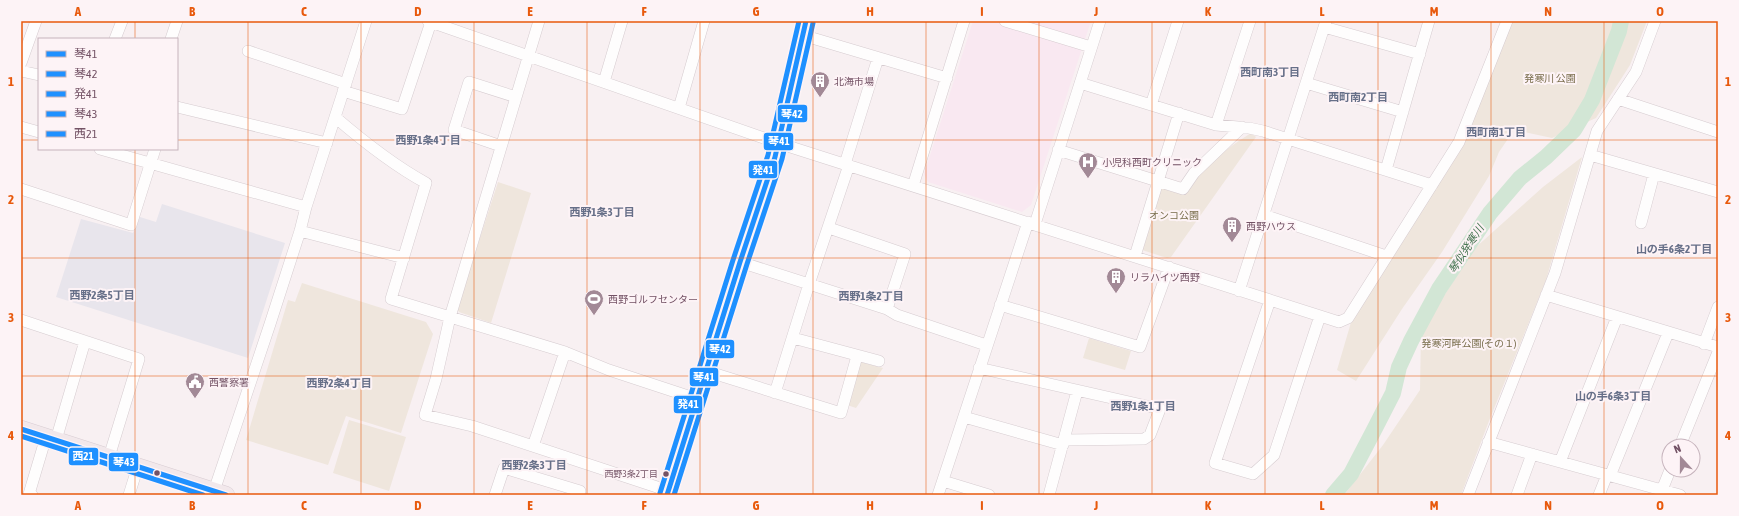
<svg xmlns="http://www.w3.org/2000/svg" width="1739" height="516" viewBox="0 0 1739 516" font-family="'Asap Condensed','Noto Sans JP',sans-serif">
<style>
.commercial{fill:#f9e8f1}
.education{fill:#e8e5ec}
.green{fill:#efe6dd}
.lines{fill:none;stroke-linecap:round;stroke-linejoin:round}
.river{stroke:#d2e6d5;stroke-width:16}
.minor-casing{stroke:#d6ccd0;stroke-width:12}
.tertiary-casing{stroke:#d6ccd0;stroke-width:14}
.primary-casing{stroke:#d8cdd3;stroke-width:18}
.minor{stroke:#fefdfd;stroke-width:11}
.tertiary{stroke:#fefdfd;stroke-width:13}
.primary{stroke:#f2e8eb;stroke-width:17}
.bus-1-casing{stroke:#fdf3f6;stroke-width:8}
.bus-2-casing{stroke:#fdf3f6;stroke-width:8}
.bus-3-casing{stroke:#fdf3f6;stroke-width:8}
.bus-4-casing{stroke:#fdf3f6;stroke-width:8}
.bus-5-casing{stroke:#fdf3f6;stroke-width:8}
.bus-1{stroke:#1e90ff;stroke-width:5}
.bus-2{stroke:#1e90ff;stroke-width:5}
.bus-3{stroke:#1e90ff;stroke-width:5}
.bus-4{stroke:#1e90ff;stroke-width:5}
.bus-5{stroke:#1e90ff;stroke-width:5}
.grid{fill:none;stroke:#e8590c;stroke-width:1;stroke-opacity:0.55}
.bus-dot{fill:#735265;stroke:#fdf3f6;stroke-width:1.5}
.labels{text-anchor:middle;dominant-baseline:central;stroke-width:4;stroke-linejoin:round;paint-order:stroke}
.bus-label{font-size:9px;fill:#735265;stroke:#fdf3f6;text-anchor:end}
.park-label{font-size:10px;fill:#786d4b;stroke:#fdf3f6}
.poi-label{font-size:10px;fill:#735265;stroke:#fdf3f6;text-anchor:start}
.neighbourhood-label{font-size:11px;font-weight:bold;fill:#666f88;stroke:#fdf3f6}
.water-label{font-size:11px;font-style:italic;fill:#467652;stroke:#fdf3f6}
.line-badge{stroke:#fdf3f6;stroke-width:1.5}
.badge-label{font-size:11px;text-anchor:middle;font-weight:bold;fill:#fff}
.neatline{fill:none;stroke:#e8590c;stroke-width:1.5}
.grid-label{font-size:13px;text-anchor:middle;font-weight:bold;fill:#e8590c}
</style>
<rect width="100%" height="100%" fill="#f8f0f2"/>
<path class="commercial" d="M973,21h118l-60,184 -9,7 -94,-30 -4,-8z"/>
<path class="education" d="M162,204l123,39 -37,115 -192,-61 25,-78 52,14 7,-16 16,5z"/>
<path class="green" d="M1512,21h135l-17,44 -34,53 -44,20 -38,-8 -15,22 -10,24 -47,76 -40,57 -46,72 -19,-11 15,-51 84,-132z
M1251,133l5,4 -85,120 -4,1 -25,-8 17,-60 4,-2 22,5c20,-29 37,-41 66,-60z
M1582,157l-36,123 -57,141 -28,74h-117l39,-50 37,-55 1,-59 54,-83 68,-61z
M498,182l33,11 -40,130 -32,-11 -2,-3z
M302,283l124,39 7,12 -32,99 -55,-17 -18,49 -82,-25 42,-140 7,2z
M1089,338l42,13 -6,19 -42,-12z
M861,362l22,6 -27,40 -9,-3z
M349,420l57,17 -17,54 -56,-18z"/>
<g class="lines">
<path class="river" d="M1333,495l18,-21 22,-42 20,-39 6,-26 12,-26 28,-52 51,-76 30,-35 26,-21 28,-27 18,-30 27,-69 2,-10"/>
<defs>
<path id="minor" d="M428,21l350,122 561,179 9,-4 111,-176 48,-121
M539,21l-89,296 -14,62 -11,36 47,11 197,65
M1005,21l86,26
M1324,27l96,27
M802,35l145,43
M115,39l7,-18
M171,39l6,-18
M248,51l98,33
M21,63l15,-42
M21,71l18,4
M604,82l18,-61
M1080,83l136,42 33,3 14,3 169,54
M1306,83l97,29
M343,91l59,18 29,-87
M1618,99l100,33
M1151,105l27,-84
M177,107l150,36
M679,108l25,-87
M335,117c29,25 58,48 91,66l-35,116 174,53 44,18 88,29
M1216,125l34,-104
M21,127l18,5
M501,146l-47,-16 15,-48 47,15
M100,149l206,58
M1058,150l125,39 11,-16 48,-46
M1590,155l128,37
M845,164l33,-106
M1386,170l43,-149
M913,186l51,-165
M21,189l110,36 24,-76
M1264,215l122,41
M1641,223l13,-49
M1035,224l65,-203
M829,228l76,26 -18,55
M300,231l104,27
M1135,256l44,-143
M740,262l147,47 10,6 89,30
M1239,291l87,-270
M1546,295l172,52
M1270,300l-55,163 38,11 21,-19 46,-139
M1000,305l140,42 29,-80
M21,320l118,39 -30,98
M793,338l86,23
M1704,344l14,-37
M979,368l181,41 -10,26 -6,4 -79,1
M706,371l135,42 16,-57
M775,393l34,-109 40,-119
M964,417l99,28
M56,440l29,-99
M1488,442l192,53
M533,446l32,-94
M1680,446l38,-94
M1560,462l57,-145
M1610,476l58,-143
M943,481l46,14
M1662,490l8,-20
M214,491l56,-167 30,-93 6,-24 60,-186
M32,495l-3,-1 17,-57
M129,495l9,-29
M495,495l9,-27 76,23 -2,4
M938,495l90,-273
M1049,495l28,-104
M1468,495l87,-222 42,-142 39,-59 19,-51
M1517,495l15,-41
M1599,495l8,-20"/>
<path id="tertiary" d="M667,495l73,-233 35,-105 31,-136"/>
<path id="primary" d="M21,429l205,66"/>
</defs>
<use href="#minor" class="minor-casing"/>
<use href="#tertiary" class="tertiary-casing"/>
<use href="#primary" class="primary-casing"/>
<use href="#minor" class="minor"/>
<use href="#tertiary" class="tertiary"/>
<use href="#primary" class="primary"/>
<defs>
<path id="bus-1" d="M667,495l73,-233 35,-105 31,-136"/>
<path id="bus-2" d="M674,495l73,-231 35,-105 31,-136"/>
<path id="bus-3" d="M660,493l73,-233 35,-105 31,-134"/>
<path id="bus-4" d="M21,429l205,66"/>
<path id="bus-5" d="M21,436l182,59"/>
</defs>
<use href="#bus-1" class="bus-1-casing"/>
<use href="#bus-2" class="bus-2-casing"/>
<use href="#bus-3" class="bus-3-casing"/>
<use href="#bus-4" class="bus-4-casing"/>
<use href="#bus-5" class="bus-5-casing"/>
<use href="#bus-1" class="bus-1"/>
<use href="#bus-2" class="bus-2"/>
<use href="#bus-3" class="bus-3"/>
<use href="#bus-4" class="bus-4"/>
<use href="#bus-5" class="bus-5"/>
</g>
<path class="grid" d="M135,21v18M248,21v474M361,21v474M474,21v474M587,21v474M700,21v474M813,21v474M926,21v474M1039,21v474M1152,21v474M1265,21v474M1378,21v474M1491,21v474M1604,21v474M21,140h18M177,140h1541M135,149v346M21,258h1697M21,376h1697"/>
<defs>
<symbol id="building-pin" viewBox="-11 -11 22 30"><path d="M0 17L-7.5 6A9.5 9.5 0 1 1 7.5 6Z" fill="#a28996" stroke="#fdf3f6"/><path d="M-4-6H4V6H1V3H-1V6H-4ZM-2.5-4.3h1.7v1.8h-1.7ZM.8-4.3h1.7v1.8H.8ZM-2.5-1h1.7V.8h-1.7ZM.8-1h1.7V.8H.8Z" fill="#fff"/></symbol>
<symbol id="hospital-pin" viewBox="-11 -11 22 30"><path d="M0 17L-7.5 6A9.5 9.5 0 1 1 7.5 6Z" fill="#a28996" stroke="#fdf3f6"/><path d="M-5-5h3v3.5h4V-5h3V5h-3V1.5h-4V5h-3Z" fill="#fff"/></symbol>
<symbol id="stadium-pin" viewBox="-11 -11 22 30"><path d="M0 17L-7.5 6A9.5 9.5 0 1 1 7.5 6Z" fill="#a28996" stroke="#fdf3f6"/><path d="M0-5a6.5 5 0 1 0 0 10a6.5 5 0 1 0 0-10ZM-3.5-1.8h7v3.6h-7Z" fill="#fff"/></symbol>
<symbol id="civic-pin" viewBox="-11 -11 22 30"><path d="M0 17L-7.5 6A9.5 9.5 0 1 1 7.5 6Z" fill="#a28996" stroke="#fdf3f6"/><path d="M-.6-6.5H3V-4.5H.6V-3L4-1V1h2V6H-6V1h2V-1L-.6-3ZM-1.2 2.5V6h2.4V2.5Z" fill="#fff"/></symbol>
</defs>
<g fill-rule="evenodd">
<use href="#building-pin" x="809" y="70" width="22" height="30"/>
<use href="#hospital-pin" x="1077" y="151" width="22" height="30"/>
<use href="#building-pin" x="1221" y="215" width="22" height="30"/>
<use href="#building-pin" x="1105" y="266" width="22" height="30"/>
<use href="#stadium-pin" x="583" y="288" width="22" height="30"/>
<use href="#civic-pin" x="184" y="371" width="22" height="30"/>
</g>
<g class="bus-dot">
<circle cx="157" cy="473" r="3.5"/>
<circle cx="666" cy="474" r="3.5"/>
</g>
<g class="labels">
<g class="bus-label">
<text x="658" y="474">西野3条2丁目</text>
</g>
<g class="park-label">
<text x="1550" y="78">発寒川 公園</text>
<text x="1174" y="215">オンコ公園</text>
<text x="1469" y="343">発寒河畔公園(その１)</text>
</g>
<g class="poi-label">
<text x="834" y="81">北海市場</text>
<text x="1102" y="162">小児科西町クリニック</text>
<text x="1246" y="226">西野ハウス</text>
<text x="1130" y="277">リラハイツ西野</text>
<text x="608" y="299">西野ゴルフセンター</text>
<text x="209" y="382">西警察署</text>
</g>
<g class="neighbourhood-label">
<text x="1270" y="72">西町南3丁目</text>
<text x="1358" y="97">西町南2丁目</text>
<text x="1496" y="132">西町南1丁目</text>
<text x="428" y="140">西野1条4丁目</text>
<text x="602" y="212">西野1条3丁目</text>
<text x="1674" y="249">山の手6条2丁目</text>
<text x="102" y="295">西野2条5丁目</text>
<text x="871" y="296">西野1条2丁目</text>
<text x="339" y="383">西野2条4丁目</text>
<text x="1613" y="396">山の手6条3丁目</text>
<text x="1143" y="406">西野1条1丁目</text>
<text x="534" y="465">西野2条3丁目</text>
</g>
<g class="water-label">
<text transform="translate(1466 249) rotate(-57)">琴似発寒川</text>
</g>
</g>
<g class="line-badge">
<rect x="777" y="104" width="31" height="19" rx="4" fill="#1e90ff"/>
<rect x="763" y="132" width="31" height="19" rx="4" fill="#1e90ff"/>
<rect x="748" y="160" width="30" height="19" rx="4" fill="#1e90ff"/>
<rect x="705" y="339" width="30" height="20" rx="4" fill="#1e90ff"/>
<rect x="689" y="367" width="30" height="20" rx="4" fill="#1e90ff"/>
<rect x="673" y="395" width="30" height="19" rx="4" fill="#1e90ff"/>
<rect x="68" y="447" width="31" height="19" rx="4" fill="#1e90ff"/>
<rect x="108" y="452" width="31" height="20" rx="4" fill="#1e90ff"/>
</g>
<g class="badge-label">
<text x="792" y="118">琴42</text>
<text x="779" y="145">琴41</text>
<text x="763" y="174">発41</text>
<text x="720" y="353">琴42</text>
<text x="704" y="381">琴41</text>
<text x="688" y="408">発41</text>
<text x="83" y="460">西21</text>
<text x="124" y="466">琴43</text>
</g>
<rect width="1739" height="516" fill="none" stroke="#fdf3f6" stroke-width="44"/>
<rect x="38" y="38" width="140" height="112" fill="#fdf3f6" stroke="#c6b3bc"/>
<rect x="46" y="51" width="20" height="6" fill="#1e90ff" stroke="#c6b3bc"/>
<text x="74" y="58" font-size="12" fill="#735265">琴41</text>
<rect x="46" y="71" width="20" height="6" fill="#1e90ff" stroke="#c6b3bc"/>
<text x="74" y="78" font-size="12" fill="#735265">琴42</text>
<rect x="46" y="91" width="20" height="6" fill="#1e90ff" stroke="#c6b3bc"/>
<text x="74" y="98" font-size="12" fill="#735265">発41</text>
<rect x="46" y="111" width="20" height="6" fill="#1e90ff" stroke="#c6b3bc"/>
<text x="74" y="118" font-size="12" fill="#735265">琴43</text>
<rect x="46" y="131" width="20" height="6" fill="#1e90ff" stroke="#c6b3bc"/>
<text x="74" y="138" font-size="12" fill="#735265">西21</text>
<g transform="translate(1681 458) rotate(339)"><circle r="19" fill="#fdf3f6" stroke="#c6b3bc"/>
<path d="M0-3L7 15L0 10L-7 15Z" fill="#a28996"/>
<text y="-6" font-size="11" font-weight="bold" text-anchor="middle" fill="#735265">N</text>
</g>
<rect x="22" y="22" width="1695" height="472" class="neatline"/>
<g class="grid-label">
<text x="78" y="16">A</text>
<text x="192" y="16">B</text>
<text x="304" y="16">C</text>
<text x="418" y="16">D</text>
<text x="530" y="16">E</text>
<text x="644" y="16">F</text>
<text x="756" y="16">G</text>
<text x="870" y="16">H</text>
<text x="982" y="16">I</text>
<text x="1096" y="16">J</text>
<text x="1208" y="16">K</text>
<text x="1322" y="16">L</text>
<text x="1434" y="16">M</text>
<text x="1548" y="16">N</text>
<text x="1660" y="16">O</text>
<text x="11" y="86">1</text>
<text x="1728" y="86">1</text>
<text x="11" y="204">2</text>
<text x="1728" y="204">2</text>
<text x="11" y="322">3</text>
<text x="1728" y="322">3</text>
<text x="11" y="440">4</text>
<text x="1728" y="440">4</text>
<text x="78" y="510">A</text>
<text x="192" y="510">B</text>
<text x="304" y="510">C</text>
<text x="418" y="510">D</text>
<text x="530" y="510">E</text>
<text x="644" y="510">F</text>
<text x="756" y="510">G</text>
<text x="870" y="510">H</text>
<text x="982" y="510">I</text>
<text x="1096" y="510">J</text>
<text x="1208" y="510">K</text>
<text x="1322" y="510">L</text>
<text x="1434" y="510">M</text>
<text x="1548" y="510">N</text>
<text x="1660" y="510">O</text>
</g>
</svg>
